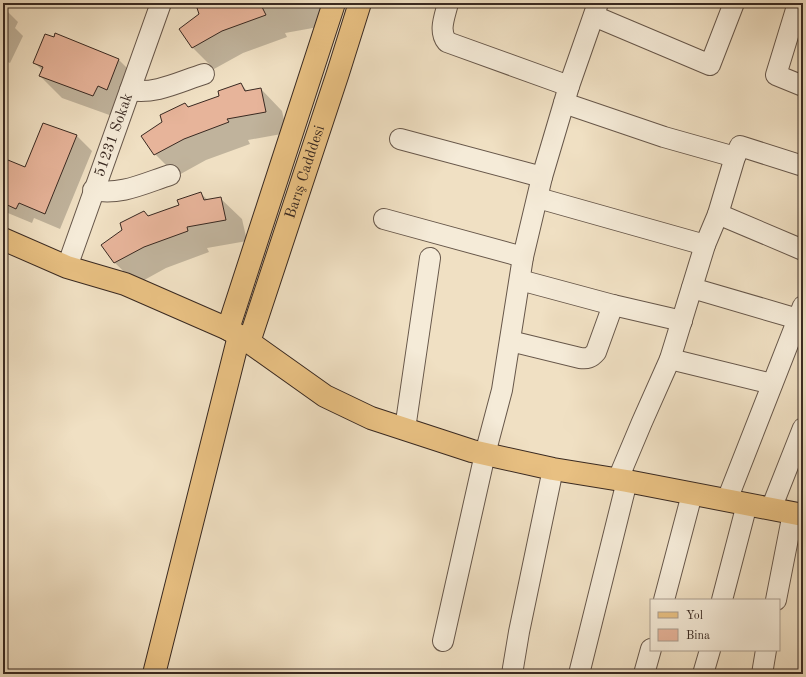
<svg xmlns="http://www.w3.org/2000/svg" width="806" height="677" viewBox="0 0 806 677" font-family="'Old Standard TT',serif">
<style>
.shadow{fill:#0003}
.building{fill:#e7b49a;stroke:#392921}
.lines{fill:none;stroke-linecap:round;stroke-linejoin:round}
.minor-casing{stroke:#67574a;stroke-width:22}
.major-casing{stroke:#392921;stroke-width:24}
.minor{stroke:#f5ebd8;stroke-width:20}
.major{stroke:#e8c082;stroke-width:22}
.labels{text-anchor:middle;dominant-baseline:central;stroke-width:3;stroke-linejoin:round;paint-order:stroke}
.street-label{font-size:15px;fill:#392921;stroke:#f5ebd8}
</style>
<rect width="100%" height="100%" fill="#f0e0c3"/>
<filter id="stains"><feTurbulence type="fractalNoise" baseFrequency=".005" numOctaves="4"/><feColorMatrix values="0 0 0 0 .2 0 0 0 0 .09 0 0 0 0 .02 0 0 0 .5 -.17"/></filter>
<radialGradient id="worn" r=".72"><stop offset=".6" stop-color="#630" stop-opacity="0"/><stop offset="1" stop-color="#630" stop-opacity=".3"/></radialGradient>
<path class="shadow" d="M209,3h110l5,23 -39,7 2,4 -44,16 -29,16 -22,-22 9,-32z
M3,7l15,15 -3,6 8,8 -13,27 -7,-3z
M56,34l63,26 21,21 -25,36 -53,-19 -22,-22 3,-5 -9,-9 20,-24z
M241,84l7,8 13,-3 21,22 5,22 -39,7 2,4 -44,16 -29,16 -22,-22 34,-46 32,-11z
M43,124l34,12 15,15 -32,78 -26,-11 -2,5 -29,-12v-52l22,9z
M200,193l8,7 12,-2 22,21 5,22 -40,7 2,4 -43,16 -29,16 -22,-21 -12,-18 20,-14 25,-14 32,-12z"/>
<path class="building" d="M207,3h53l6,12 -44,16 -30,17 -13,-19 20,-15 -2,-6z
M55,33l64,26 -12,31 -9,-4 -5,10 -54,-20 4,-9 -10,-4 12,-29 9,3z
M241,83l4,8 16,-3 5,24 -39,7 2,3 -45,17 -30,16 -13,-19 21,-14 -2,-7 25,-12 3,4 31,-11 -1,-5z
M43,123l34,12 -32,79 -26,-11 -3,6 -13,-6v-45l22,9z
M201,192l3,8 17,-3 5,23 -39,7 1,4 -44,16 -30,16 -13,-18 21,-15 -2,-7 24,-12 4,5 31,-11 -2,-5z"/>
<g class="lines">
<defs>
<g id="minor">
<path d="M448,3c-3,13 -10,28 -1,39l122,44"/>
<path d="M798,3l-22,72 27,11"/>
<path d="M594,16l116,49 24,-62"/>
<path d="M130,90c25,5 51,-9 74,-16"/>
<path d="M564,103l100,34 71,20"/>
<path d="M400,139l142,38"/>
<path d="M93,190c27,6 52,-7 77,-15"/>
<path d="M538,198l167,47"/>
<path d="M718,214l85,36"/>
<path d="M384,219l139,38"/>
<path id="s1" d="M67,267l94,-264"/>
<path d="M520,280l93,25 69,16"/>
<path d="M692,288l106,31"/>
<path d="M510,341l70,17c7,1 11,0 16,-6l17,-47"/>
<path d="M670,359l102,25"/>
<path d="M405,429l25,-171"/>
<path d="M618,479l24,-57 28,-63 35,-114 13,-31 17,-57 5,-11 63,20"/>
<path d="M727,500l76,-194"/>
<path d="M771,509l32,-81"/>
<path d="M664,600l28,-106"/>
<path d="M722,600l25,-96"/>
<path d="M776,600l17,-87"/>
<path d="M443,641l42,-187 17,-64 21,-133 19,-80 27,-91 29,-83"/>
<path d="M512,674l7,-42 34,-163"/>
<path d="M579,674l48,-193"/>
<path d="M644,674l7,-25"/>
<path d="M703,674l7,-24"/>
<path d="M762,674l4,-24"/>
</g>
<g id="major">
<path d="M3,239l64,28 58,17 103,45 21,13 76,54 46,22 101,33 81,18 74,12 176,34"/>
<path d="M228,329l106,-326"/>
<path id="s2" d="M249,342l89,-269 22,-70"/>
<path d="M154,674l85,-338"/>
</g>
</defs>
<use href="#minor" class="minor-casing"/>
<use href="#major" class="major-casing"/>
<use href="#minor" class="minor"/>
<use href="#major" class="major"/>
</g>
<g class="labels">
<g class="street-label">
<text stroke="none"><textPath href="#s1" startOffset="140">51231 Sokak</textPath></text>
<text stroke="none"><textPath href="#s2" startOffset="179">Barış Cadddesi</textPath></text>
</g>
</g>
<rect width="806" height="677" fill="none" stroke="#f0e0c3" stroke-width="16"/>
<rect x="4" y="4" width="798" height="669" fill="none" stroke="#392921" stroke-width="2"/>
<rect x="8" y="8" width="790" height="661" fill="none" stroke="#392921"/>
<rect x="650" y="599" width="130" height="52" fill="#f5ebd8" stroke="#aa9d8f"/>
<rect x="658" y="612" width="20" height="6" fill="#e8c082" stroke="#aa9d8f"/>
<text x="686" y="619" font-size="12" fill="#392921">Yol</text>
<rect x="658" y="629" width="20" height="12" fill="#e7b49a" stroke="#aa9d8f"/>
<text x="686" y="639" font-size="12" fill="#392921">Bina</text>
<rect width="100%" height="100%" filter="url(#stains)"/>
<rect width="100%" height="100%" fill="url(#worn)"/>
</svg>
